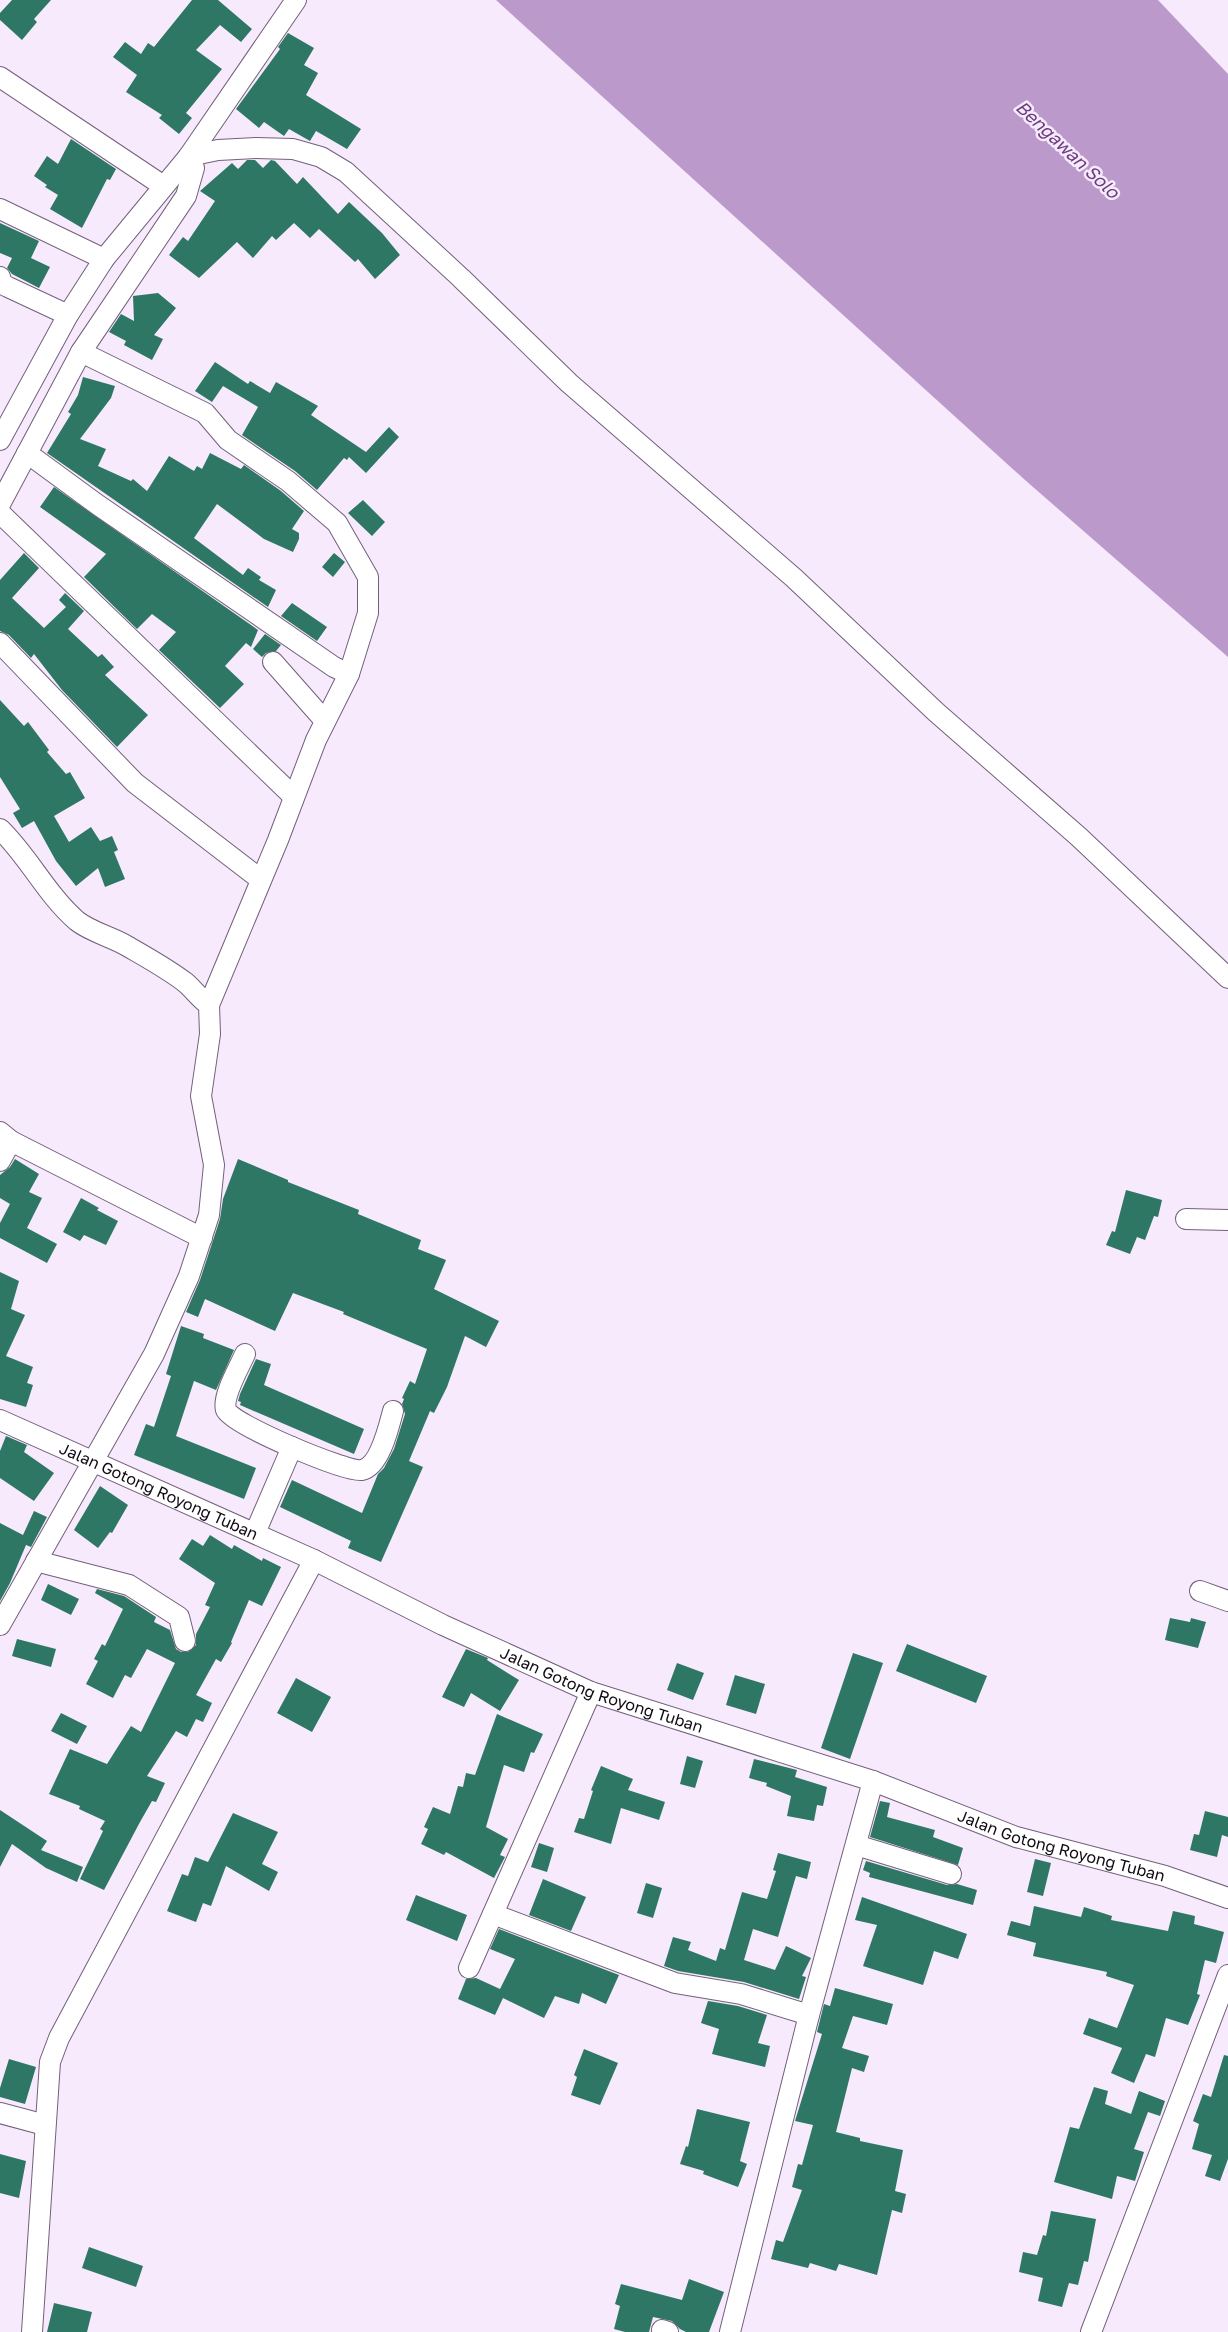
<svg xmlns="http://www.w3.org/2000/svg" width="1228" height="2332" viewBox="0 0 1228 2332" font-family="'Golos Text',sans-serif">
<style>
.water{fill:#bb99ca}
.building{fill:#2e7764}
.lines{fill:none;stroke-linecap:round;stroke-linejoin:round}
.street-casing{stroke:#73607b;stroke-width:22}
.street{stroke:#fff;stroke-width:20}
.labels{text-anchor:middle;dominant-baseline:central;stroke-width:5;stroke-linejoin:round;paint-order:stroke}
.street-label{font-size:16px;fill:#110a14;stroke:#f7eafd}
.water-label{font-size:18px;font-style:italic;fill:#6a3e7c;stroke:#f7eafd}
</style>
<rect width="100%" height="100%" fill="#f7eafd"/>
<path class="water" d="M496,0h662l70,74v583l-203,-177z"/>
<path class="building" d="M12,0h39l-17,19 3,3 -15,18 -22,-20v-7z
M192,0h26l34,29 -11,13 -21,-17 -24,25 26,19 -36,44 6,5 -13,16 -20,-16 3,-3 -36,-23 11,-17 -24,-18 12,-15 16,12 7,-11 6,4z
M288,33l26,15 -10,17 14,8 -12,22 55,34 -14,20 -31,-18 -6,10 -21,-12 -5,7 -20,-14 -5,6 -23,-19 44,-60 -2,-2z
M71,139l45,30 -6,11 -3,-1 -25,49 -32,-19 8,-14 -13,-8 2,-2 -13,-9 13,-20 11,8z
M247,160h8l8,8 8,-8 4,1 22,23 6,-7 35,37 11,-12 33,31 18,22 -25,24 -17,-20 -3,3 -36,-33 -9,9 -16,-15 -18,17 -4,-4 -19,22 -16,-16 -38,36 -30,-23 14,-18 5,4 27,-40 -15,-10 32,-28 6,6z
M0,223l39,18 -8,17 19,9 -11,21 -27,-14 -5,-6 5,-10 -12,-5z
M158,293l18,15 -22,27 9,4 -11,21 -28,-15 2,-4 -17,-9 12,-18 13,7 -1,-25z
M215,362l33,22 2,-3 20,12 6,-11 42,24 -7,9 55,37 23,-25 10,10 -33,36 -17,-16 -2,3 -3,-2 -27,32 -22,-19 -53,-36 16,-28 -35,-21 -11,16 -17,-11z
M83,377l32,9 -4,12 -31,41 26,10 -8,17 33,15 2,-2 14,12 22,-35 25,15 3,-5 5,3 8,-16 31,16 3,-4 37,26 23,20 -12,18 7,4v6l-6,13 -29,-13 -47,-35 -23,34 49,37 5,-7 13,9 -2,3 17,10 -8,17 -221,-154 24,-39 -3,-2 10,-17z
M54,487l204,143 -7,17 -5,-4 -21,23 19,18 -24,24 -61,-58 17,-18 -24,-18 -15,15 -53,-52 22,-23 -66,-47z
M363,500l22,22 -13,14 -24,-23z
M24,553l15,15 -27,30 32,30 22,-21 -7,-7 6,-7 19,18 -16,18 30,28 4,-3 12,13 -9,8 43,40 -31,32 -55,-57 -28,-36 -3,4 -22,-23 -9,-4v-51z
M334,553l11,9 -12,15 -11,-10z
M292,603l35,24 -10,14 -36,-25z
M265,634l16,11 -5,6 -10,2 -4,4 -9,-8z
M0,700l24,26 4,-4 21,28 -2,2 19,22 4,-2 15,26 -31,18 15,26 22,-15 9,14 12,-5 6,14 -4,2 11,27 -20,8 -7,-19 -22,18 -20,-25 -22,-40 -12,7 -9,-15 7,-4 -20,-32z
M15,1159l24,15 -10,18 13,6 -15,30 30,16 -10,19 -47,-25v-15l10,-19 -10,-6v-23l10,-8z
M238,1159l50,21v2l71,28 -1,4 63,26 -3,9 28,11 -12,29 65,32 -13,26 -21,-11 -18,51 -13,26 -4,-2 -21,50 14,6 -42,95 -33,-14 3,-7 -71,-34 12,-27 70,33 16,-39 6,-6 10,-19 11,-35 -3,-10 2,-5 -2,-1 8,-17 5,3 12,-35 -84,-35 1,-2 -51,-19 -18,38 -70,-32 -7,18 -12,-5 14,-32 20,-61 3,-20z
M1126,1190l36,10 -4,17 -4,-1 -9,24 -8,-3 -7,17 -24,-9 6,-14 3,1z
M81,1198l18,10 -2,2 21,11 -12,24 -22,-10 -4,6 -17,-9z
M0,1272l19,9 -8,28 14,6 -19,41 27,11 -6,16 6,2 -7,22 -26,-8z
M181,1326l23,8 -1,4 31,12 -18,40 -22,-9 -18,55 80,32 -12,31 -110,-44 12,-31 8,3 17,-51 -5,-2z
M256,1359l15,5 -7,21 100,44 -10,25 -114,-49 1,-3 -3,-1 2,-7z
M6,1436l21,9 -3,7 30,21 -20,28 -34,-23v-27z
M100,1486l28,19 -16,28 -2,-1 -12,16 -24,-18z
M34,1511l13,6 -16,30 -5,-2 -16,38 -10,18v-78l23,12z
M210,1535l22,14 2,-4 28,16 1,-3 18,9 -19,39 -13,-6 -18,42 1,1 -11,19 -5,-3 -20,36 16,8 -9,19 -7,-3 -9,18 -11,-6 -29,45 18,7 -9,19 -4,-1 -12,21 -36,68 -24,-11 23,-48 -3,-2 5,-8 -26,-12 1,-3 -31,-12 21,-45 37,15 24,-38 10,6 34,-69 -28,-14 -16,29 -6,-3 -12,23 -27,-14 12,-23 -4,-2 8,-15 3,2 18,-37 -28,-16 2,-4 27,7 32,21 -2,5 16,8 6,19 5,3h7l8,-7v-11l14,-27 -5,-2 10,-22 -36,-24 13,-20 11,7z
M48,1584l31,15 -8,16 -30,-15z
M1170,1618l20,4 1,-4 15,4 -8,26 -33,-8z
M17,1639l39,10 -5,18 -39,-11z
M907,1644l80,32 -11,27 -80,-32z
M466,1649l22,9 -1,2 32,20 -19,31 -29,-18 -7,14 -22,-10z
M853,1653l30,10 -33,96 -29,-11z
M677,1663l27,10 -11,27 -26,-10z
M735,1675l30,9 -9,30 -30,-9z
M296,1678l35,19 -19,35 -35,-19z
M61,1713l26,13 -10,18 -26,-13z
M497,1714l46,20 -9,19 -3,-1 -7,20 -20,-7 -18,62 22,12 -8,16 5,2 -11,21 -48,-26 -2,3 -23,-11 7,-15 -4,-2 9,-20 17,7 8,-28 5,1 3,-14 9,2z
M687,1756l16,5 -8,27 -15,-4z
M754,1759l43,11 -2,7 32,10 -4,19 -6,-1 -3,16 -27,-5 4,-20 -25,-10 1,-3 -18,-5z
M601,1766l32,13 -5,11 37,12 -6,18 -38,-12 -10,36 -37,-12 5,-14 5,1 9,-28 -2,-1z
M880,1801l10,2 -3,14 48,13 -2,7 30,11 -5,17 -88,-28z
M0,1810l47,31 -6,9 42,17 -6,15 -31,-14 -34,-24 -12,23z
M1205,1811l23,6v20l-6,-2 -5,22 -27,-7 4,-16 5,1z
M233,1813l45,19 -16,32 16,8 -9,19 -43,-25 -15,40 -8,-3 -7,19 -29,-11 15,-37 6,2 7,-19 13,5z
M539,1843l15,5 -7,24 -16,-5z
M778,1853l33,9 -4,17 -11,-3 -18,61 -25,-8 -9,31 31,10 11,-24 25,12 -9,18 4,1 -7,22 -55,-17 -66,-11 -14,-5 9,-29 18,5 -3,8 28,11 4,-13 5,2 17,-58 25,7 9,-28 -3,-1z
M1035,1859l16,4 -8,33 -16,-4z
M866,1861l81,24 10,-1 20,6 -4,15 -104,-28 1,-4 -7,-3z
M543,1879l43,18 -15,34 -42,-16z
M646,1883l16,5 -9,30 -16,-5z
M416,1895l51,20 -10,26 -51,-21z
M862,1897l105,37 -9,25 -24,-8 -11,34 -60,-19 14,-41 -22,-5z
M1034,1906l47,11 3,-10 28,9 -1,4 57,11 5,-20 22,5 -1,8 30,8 -8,31 -11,-3 -8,34 3,1 -12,30 -22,-7 -11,39 -9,-3 -12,29 -23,-10 11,-25 -39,-14 6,-16 28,10 17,-43 -28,-9 1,-4 -74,-16 3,-13 -29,-8 4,-14 19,5z
M499,1929l120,46 -13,29 -24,-11 -3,11 -24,-8 -11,22 -41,-20 -8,17 -37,-16 8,-20 10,-1 24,11 15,-30 -25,-10z
M835,1988l58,16 -6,21 -34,-9 -11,32 27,8 -5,16 -12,-4 -16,64 24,6v3l43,9 -8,41 11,3 -4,19 -10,-3 -15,65 -38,-11 -3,7 -26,-8 -2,5 -37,-9 5,-19 7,2 19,-52 -10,-3 6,-23 4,1 11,-40 -18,-4 27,-87 -5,-2 7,-28 6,2z
M708,2001l30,5 29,9 -9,28 12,3 -5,21 -53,-13 7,-25 -18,-6z
M584,2049l34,14 -18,42 -29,-10 6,-18 -3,-2z
M1224,2055l4,1v103l-8,22 -15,-5 7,-21 -20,-6 7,-25 -6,-3 10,-27 8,3z
M9,2059l27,8 -11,37 -25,-7v-9z
M1094,2087l14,4 -3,13 26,10 8,-23 26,10 -5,15 -12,-4 -14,37 10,3 -9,29 -18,-5 -5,23 -58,-17 16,-55 9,2z
M697,2109l53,13 -10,39 7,3 -9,23 -35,-13 1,-3 -24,-7 6,-18 2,1z
M0,2154l26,7 -7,37 -19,-5z
M1051,2211l45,8 -8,43 -4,-1 -6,24 -9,-2 -7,24 -24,-6 5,-23 -24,-6 4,-20 14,3 6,-20 3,1z
M89,2247l54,19 -7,21 -54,-19z
M689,2279l35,13 -15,40h-23l-6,-3 -8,-8 -19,-4 -4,15h-24l-11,-3 6,-23 -5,-2 6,-20 61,16z
M54,2303l38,9 -5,20h-40z"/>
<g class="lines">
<defs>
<g id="street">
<path d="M0,77l162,108"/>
<path d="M0,209l104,50"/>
<path d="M0,277l2,7 6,3 60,28"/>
<path d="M81,352l124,61 23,27 60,41 49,42 31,54v36l-19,61"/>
<path d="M0,440l68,-125 36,-56 85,-103 29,-6 38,-2 37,1 28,8 25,15 115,106 108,105 225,195 142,134 143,125 149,141"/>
<path d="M27,453l71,52 236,162 15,7 -33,66 -38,100 -69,165"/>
<path d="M0,504l81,-152 105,-156 8,-28 -5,-12 107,-156"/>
<path d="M0,513l293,283"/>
<path d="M0,643l135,140 125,96"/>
<path d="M273,662l52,59"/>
<path d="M0,829c29,28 46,65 77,92 14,11 35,16 50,25 19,11 41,23 59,37 8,7 14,16 23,22l1,29 -9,62 13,69 -5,50 -20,61 -35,78 -154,271"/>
<path d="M0,1132l11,9 -11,20"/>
<path d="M11,1141l191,97"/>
<path d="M1186,1219l42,1"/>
<path d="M245,1354c-6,14 -23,42 -19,56 3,13 121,63 136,60 18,-4 27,-44 31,-59"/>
<path id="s1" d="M0,1420l314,140 129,65 148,67 282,89 143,56 149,39 63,22"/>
<path d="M255,1533l37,-86"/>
<path d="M36,1561l93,24 50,32 6,24"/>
<path d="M1200,1591l28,10"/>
<path d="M856,1845l95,29"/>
<path d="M493,1914l182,69 66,11 68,21"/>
<path d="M469,1968l122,-276"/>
<path d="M0,2113l45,12"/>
<path d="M662,2330l6,2"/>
<path d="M32,2332l18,-270 9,-24 255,-478"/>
<path d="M730,2332l79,-317 64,-234"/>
<path d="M1091,2332l137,-357"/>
</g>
</defs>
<use href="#street" class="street-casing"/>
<use href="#street" class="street"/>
</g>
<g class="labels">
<g class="street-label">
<text stroke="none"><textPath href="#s1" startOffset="174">Jalan Gotong Royong Tuban</textPath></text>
<text stroke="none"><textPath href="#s1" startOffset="660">Jalan Gotong Royong Tuban</textPath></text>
<text stroke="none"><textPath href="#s1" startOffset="1146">Jalan Gotong Royong Tuban</textPath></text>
</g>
<g class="water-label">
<text transform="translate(1068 149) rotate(43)">Bengawan Solo</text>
</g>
</g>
</svg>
